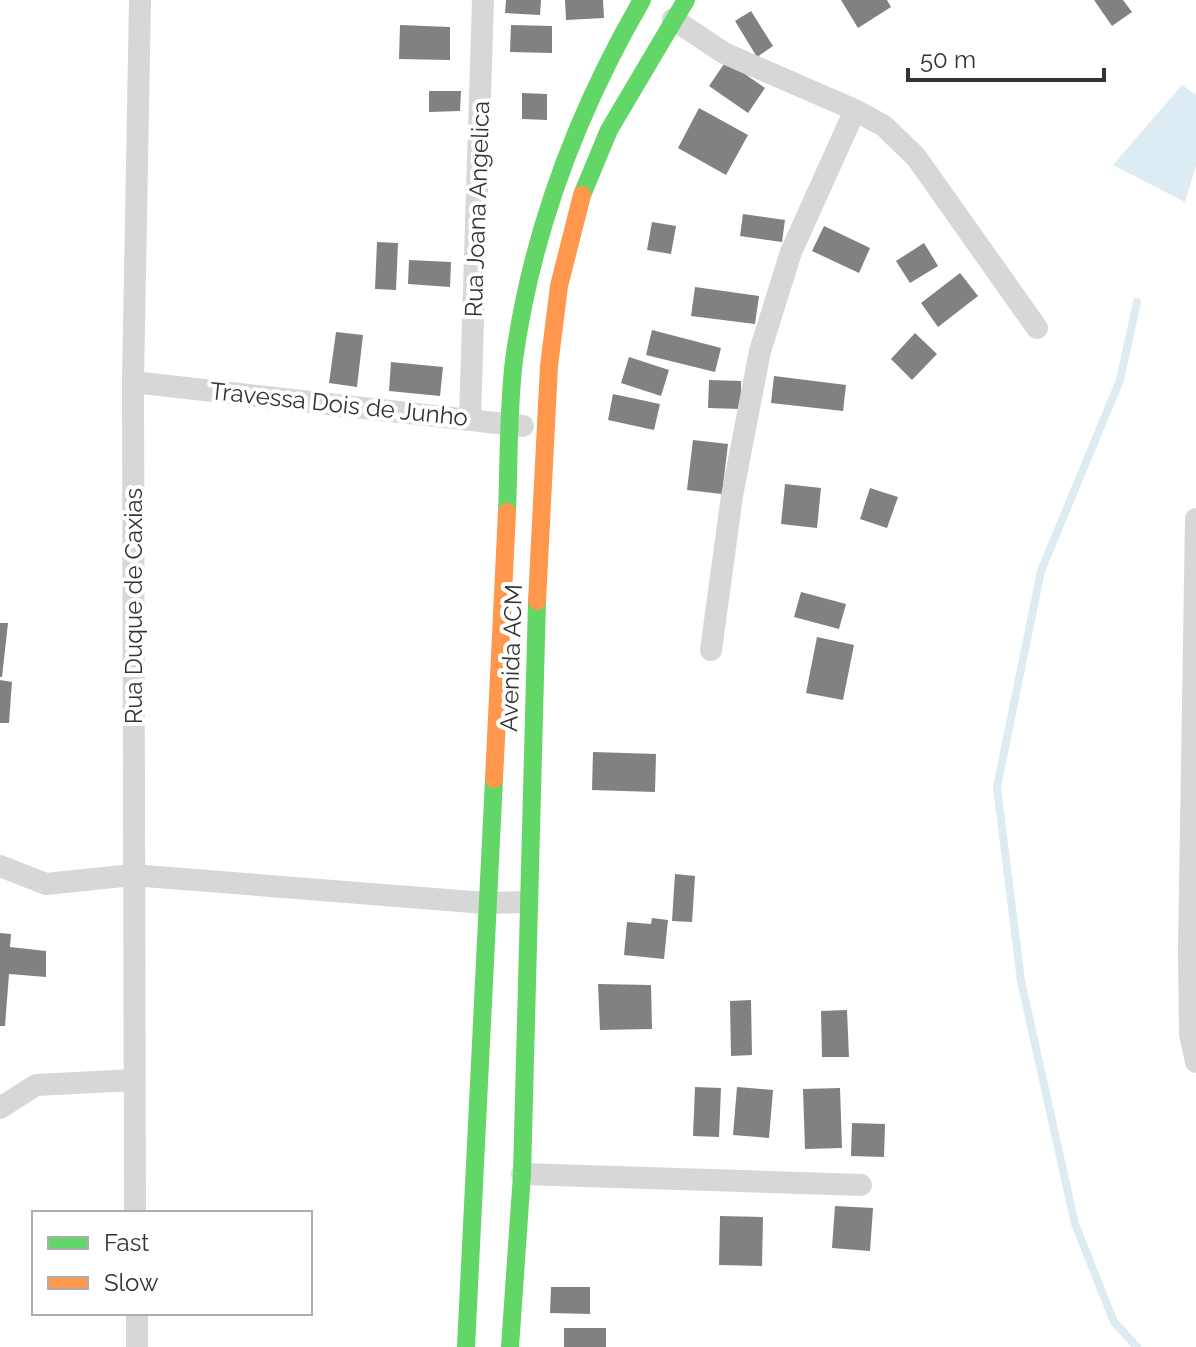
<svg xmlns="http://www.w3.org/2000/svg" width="1196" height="1347" viewBox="0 0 1196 1347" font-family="Raleway,sans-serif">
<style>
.water{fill:#ddebf3}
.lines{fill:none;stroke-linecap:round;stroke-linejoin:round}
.stream{stroke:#ddebf3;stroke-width:8}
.building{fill:#818181}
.street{stroke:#d7d7d7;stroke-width:22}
.fast{stroke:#63d668;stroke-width:18}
.slow{stroke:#ff974d;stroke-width:18}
.labels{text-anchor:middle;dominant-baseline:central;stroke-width:8;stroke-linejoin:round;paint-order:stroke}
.street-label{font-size:24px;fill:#333;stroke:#fff}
</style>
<rect width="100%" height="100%" fill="#fff"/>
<path class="water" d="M1182,85l14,10v71l-11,36 -72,-37z"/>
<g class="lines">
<path class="stream" d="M1137,302l-17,78 -79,191 -44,216 24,194 54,243 39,98 23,25"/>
</g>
<path class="building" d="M506,0h35l-1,15 -35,-2z
M565,0h38l1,18 -38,2z
M841,0h46l4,7 -33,21z
M1094,0h29l9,12 -20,14z
M751,11l22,35 -16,11 -22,-36z
M400,25l50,2v33l-51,-1z
M511,25l41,1v27l-42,-1z
M726,61l39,27 -17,25 -39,-27z
M429,91h32l-1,20 -31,1z
M522,93l25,1v26l-25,-1z
M699,108l49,27 -22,40 -48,-27z
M743,214l42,6 -3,22 -42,-6z
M652,222l24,4 -5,28 -24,-4z
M824,226l46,22 -11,25 -47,-22z
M377,242l21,1 -2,47 -21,-1z
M924,243l14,23 -28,17 -14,-22z
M409,260l42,2 -1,25 -42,-3z
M960,273l18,23 -40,31 -17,-24z
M695,287l64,9 -4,28 -64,-8z
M652,330l69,18 -6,24 -69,-17z
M336,332l27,3 -6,52 -28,-4z
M915,333l22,21 -25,26 -21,-21z
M629,357l40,13 -8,26 -40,-13z
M391,362l52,5 -3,29 -51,-5z
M774,376l72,9 -3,26 -72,-8z
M709,380l32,1v28l-33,-1z
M613,394l47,10 -6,26 -46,-10z
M693,440l35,4 -6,50 -35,-4z
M785,484l36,4 -4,40 -36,-4z
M870,488l28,9 -11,31 -27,-9z
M801,592l45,12 -7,25 -45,-12z
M0,623h8l-6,54h-2z
M817,637l37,8 -11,55 -37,-7z
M0,680l12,2 -3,41h-9z
M593,752l63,2 -1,38 -63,-2z
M675,874l20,2 -3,46 -20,-1z
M652,918l16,2 -4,39 -40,-4 3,-33 24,2z
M0,933l11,1 -1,13 36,4v26l-37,-3 -4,52h-5z
M598,984l53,1 1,44 -52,1z
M751,1000l1,55 -21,1 -1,-55z
M847,1010l2,47h-27l-1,-46z
M695,1087l26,1 -2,49 -26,-1z
M737,1087l36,3 -4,48 -36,-3z
M840,1088l2,60 -37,1 -2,-60z
M852,1123l33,1 -1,33 -33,-1z
M835,1206l38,2 -3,43 -38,-3z
M720,1216l43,1 -1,49 -43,-1z
M551,1287h39v27l-40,-1z
M564,1328h42v19h-42z"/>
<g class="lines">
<path class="street" d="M673,19l51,34 131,57 -64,142 -31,99 -28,145 -21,154
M855,110l29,16 32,31 121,171
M133,382l390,44
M470,418l13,-418
M1196,519l-7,430 1,85 6,28
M0,866l46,18 86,-9 353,28 42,-1
M0,1108l36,-23 98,-5
M522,1174l339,11
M135,1213l-2,-831 7,-382
M137,1313v34"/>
<path class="fast" d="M582,195l27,-65 77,-130
M507,512c2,-50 1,-103 7,-152 18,-130 63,-248 128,-360
M466,1347l28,-568
M510,1347l12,-173 15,-573"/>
<path class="slow" d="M537,601l12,-235 10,-80 23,-91
M494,779l13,-267"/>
</g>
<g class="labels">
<g class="street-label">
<text transform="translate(477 209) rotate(-88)">Rua Joana Angelica</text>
<text transform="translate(339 404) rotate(6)">Travessa Dois de Junho</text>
<text transform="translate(133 606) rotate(-90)">Rua Duque de Caxias</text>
<text transform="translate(511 658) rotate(-88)">Avenida ACM</text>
</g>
</g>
<rect x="32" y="1211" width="280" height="104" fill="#ffffff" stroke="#adadad" stroke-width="2"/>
<rect x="48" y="1237" width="40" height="12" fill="#63d668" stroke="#adadad" stroke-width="2"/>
<text x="104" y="1251" font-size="24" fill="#333333">Fast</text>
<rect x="48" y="1277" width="40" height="12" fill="#ff974d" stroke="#adadad" stroke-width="2"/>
<text x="104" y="1291" font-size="24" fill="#333333">Slow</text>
<path d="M908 68v12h196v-12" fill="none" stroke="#333333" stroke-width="4"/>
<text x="920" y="68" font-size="24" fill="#333333" stroke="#ffffff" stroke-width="6" paint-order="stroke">50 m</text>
</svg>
